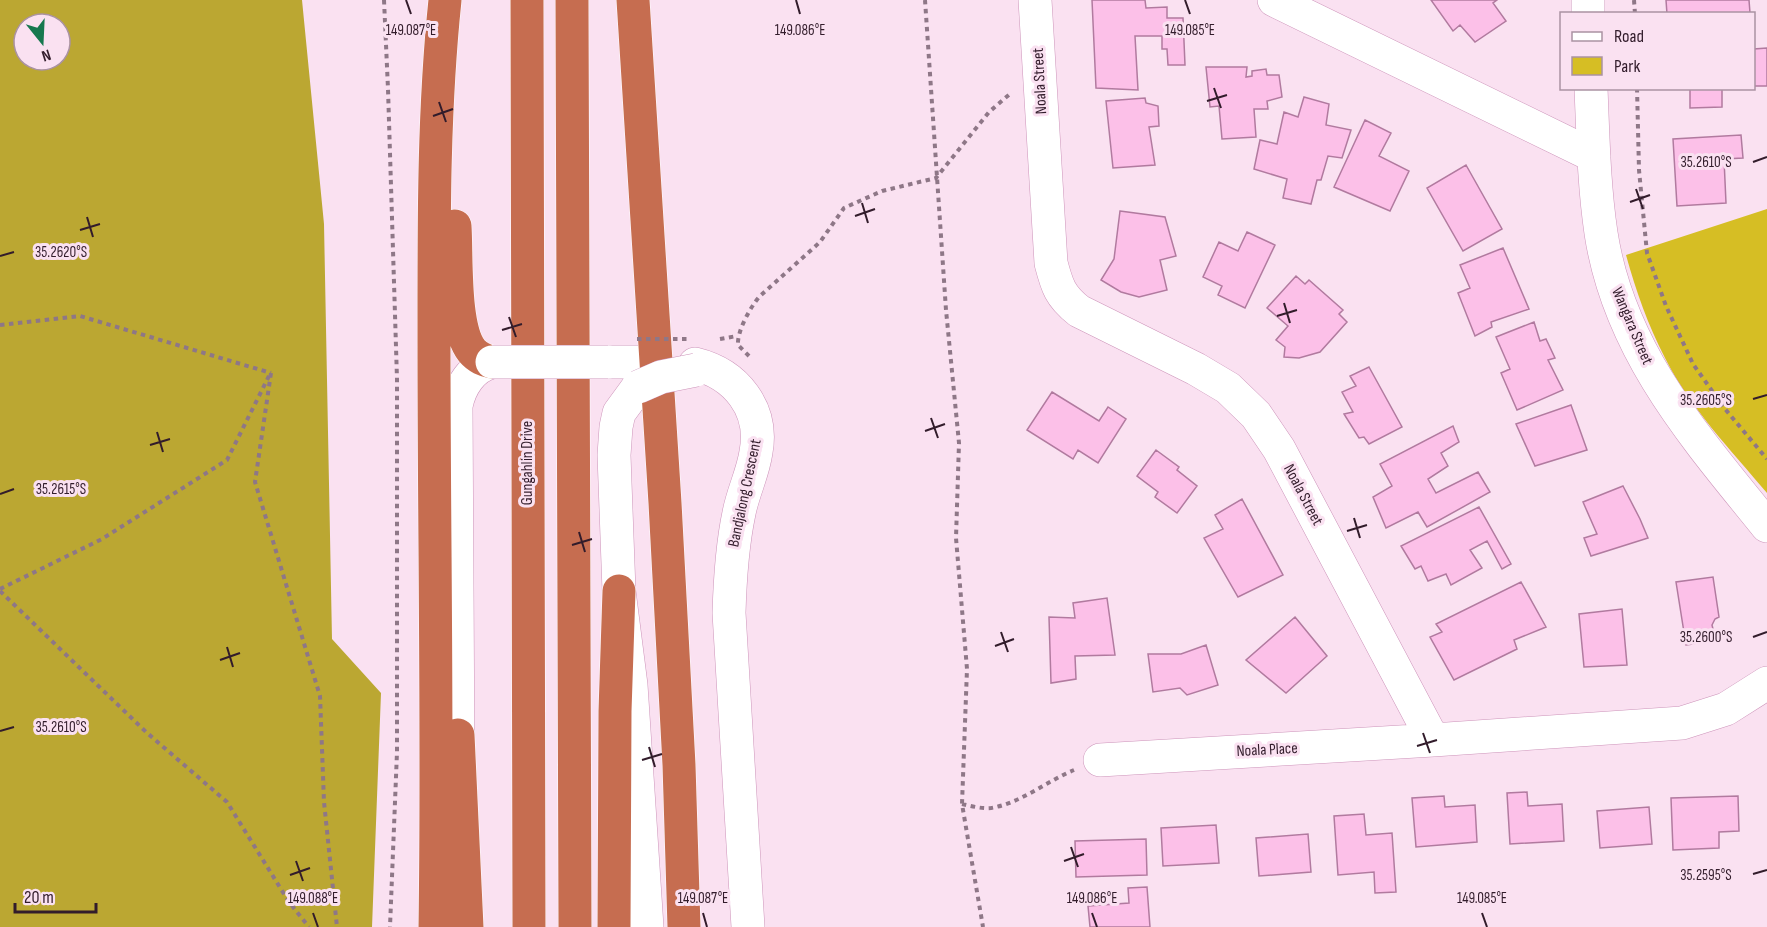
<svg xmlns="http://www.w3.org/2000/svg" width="1767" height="927" viewBox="0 0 1767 927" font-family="'Sofia Sans Condensed',sans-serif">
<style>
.green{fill:#d6be24}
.forest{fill:#bba732;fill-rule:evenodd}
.building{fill:#fcc0e8;stroke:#b17a9f;stroke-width:1.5}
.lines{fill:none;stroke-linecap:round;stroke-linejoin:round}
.minor-casing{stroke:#cd94ba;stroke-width:34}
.highway-casing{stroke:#fff;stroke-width:34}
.path{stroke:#8e7787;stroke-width:4;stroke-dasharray:4.5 4.5;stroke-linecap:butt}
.minor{stroke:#fff;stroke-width:33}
.highway{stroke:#c66d50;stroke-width:33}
.minor-bridge-casing{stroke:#cd94ba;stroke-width:34;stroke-linecap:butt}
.path-bridge{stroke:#8e7787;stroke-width:4;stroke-dasharray:4.5 4.5;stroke-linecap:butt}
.minor-bridge{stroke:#fff;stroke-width:33}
.ticks{fill:none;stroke:#321c2b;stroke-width:2}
.labels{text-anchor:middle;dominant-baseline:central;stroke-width:6;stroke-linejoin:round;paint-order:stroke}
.street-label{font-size:16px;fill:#321c2b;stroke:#fae1f1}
.ticks-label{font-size:15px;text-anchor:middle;fill:#321c2b;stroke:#fae1f1;stroke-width:6;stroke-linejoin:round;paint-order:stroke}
</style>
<rect width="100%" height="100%" fill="#fae1f1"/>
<path class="green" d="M1767,209v284c-36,-43 -77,-85 -102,-135 -17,-33 -29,-67 -39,-103z"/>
<path class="forest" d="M0,0h302l22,224 8,415 49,54 -9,234h-372zM24,24h36v36h-36z"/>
<path class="building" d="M1092,0h53l1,8 21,-1v11h16l2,47h-17l-1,-16h-5v-13h-27l3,54 -42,-2z
M1431,0h66l-4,3 13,18 -31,21 -15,-17 -7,6z
M1666,0h83l1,13 -83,1z
M1767,48v38h-13v-37z
M1206,67h41l-1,10 6,-1v-5l14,-2 1,6h12l3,22 -15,4 1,8h-14l2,28 -34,2 -3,-33 -9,1z
M1690,88h32v19l-32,1z
M1304,97l25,7 -3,21 25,5 -9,28 -14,-2 -7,24h-4l-6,24 -28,-6 4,-19 -33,-10 6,-29 17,4 7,-32 14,5z
M1145,98l1,5 12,3 1,20 -10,1 6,38 -42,3 -7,-67z
M1365,120l26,13 -12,23 30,15 -19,40 -56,-24z
M1741,135l2,23 -19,1 2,44 -49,3 -4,-67z
M1466,165l36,64 -39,22 -36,-63z
M1120,211l45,6 11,39 -16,4 7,30 -28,7 -18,-5 -20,-12 13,-21z
M1247,232l28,13 -30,63 -27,-13 4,-9 -19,-9 16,-35 19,9z
M1503,248l26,61 -38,13 1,5 -17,9 -17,-43 12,-5 -10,-23z
M1296,276l9,8 4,-4 34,30 -4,4 8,8 -27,30 -21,6 -15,-1 1,-10 -9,-7 12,-14 -21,-18z
M1534,322l6,19 6,-2 9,19 -7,2 15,30 -46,20 -16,-37 9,-4 -14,-32z
M1369,367l33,60 -33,17 -5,-7 -5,1 -15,-24 9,-2 -11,-20 14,-6 -6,-10z
M1052,392l47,29 9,-14 18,12 -28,44 -20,-13 -5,9 -46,-29z
M1571,405l16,45 -52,16 -19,-42z
M1453,426l6,16 -18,11 7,13 -20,13 8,14 42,-21 12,20 -63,35 -9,-15 -32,16 -13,-31 19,-11 -12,-22z
M1156,450l23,17 -2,3 20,16 -20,27 -22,-16 3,-5 -21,-16z
M1623,486l17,33 8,19 -57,18 -7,-18 13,-4 -14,-32z
M1242,499l41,76 -45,22 -34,-59 19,-9 -8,-14z
M1479,507l32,57 -9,5 -15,-28 -17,9 12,18 -31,17 -5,-11 -18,7 -7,-15 -6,3 -14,-23z
M1713,577l6,40 -4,2 -3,6 4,16 -30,4 -10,-63z
M1521,582l25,45 -32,13 3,9 -63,31 -24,-43 12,-5 -6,-8z
M1107,598l8,57 -40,1 1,23 -25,4 -2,-66 26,1 -2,-15z
M1622,609l5,56 -43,2 -5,-53z
M1295,617l32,39 -41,37 -40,-33z
M1206,645l12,40 -31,10 -7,-7 -27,4 -5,-38h33z
M1527,792l1,14 34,-2 2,37 -54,3 -3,-51z
M1444,796l1,11 30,-2 2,37 -61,5 -4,-49z
M1738,796l1,35 -20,1v16l-46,2 -2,-52z
M1649,807l3,37 -52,4 -3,-37z
M1364,814l2,21 26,-2 4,59 -21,1 -1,-21 -36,3 -4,-59z
M1216,825l3,38 -56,3 -2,-38z
M1308,834l3,38 -52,4 -3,-38z
M1146,839l1,36 -71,2 -1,-36z
M1147,887l3,40h-60l-2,-21 41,-3 -1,-15z"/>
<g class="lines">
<defs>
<path id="minor" d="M1035,0l16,263c6,23 9,33 28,48l117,58 32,19 28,27 23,34 154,291 249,-17 44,-14 41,-26
M1274,0l320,156
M1588,0v14
M1591,88c2,49 3,98 10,145 18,118 94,204 166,293
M608,362h29
M695,364c41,10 69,45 61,88 -3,21 -13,40 -17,61 -7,33 -9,66 -10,100l19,314
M638,387l-19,26 -3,14 -2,28 5,136 12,94 16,242
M1100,760l333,-20
M458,763l-2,-357c4,-20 16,-39 36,-44"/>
<path id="highway" d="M527,0l2,927
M572,0l3,927
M633,0l32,503 14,262 5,162
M455,226c2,31 -2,102 17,125 6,7 12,9 20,11
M458,735l9,192
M435,927c3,-194 -1,-388 -1,-583 0,-115 -1,-229 11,-344
M614,927l1,-216 4,-120"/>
</defs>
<use href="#minor" class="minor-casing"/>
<use href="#highway" class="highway-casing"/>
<path class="path" d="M384,0l4,89 9,290v373l-7,175
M925,0l21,310 13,133 -3,95 11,131 -5,135 21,123
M1634,0l1,14
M1637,88l2,82 8,83 19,53 27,58 32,45 42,50
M0,325l80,-9 191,57
M720,339l17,-3
M749,356l-11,-11c-1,-14 12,-37 21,-48l61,-55 24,-34 38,-17 54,-13 53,-66 22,-19
M271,373l-16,109 65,214 4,106 13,125
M0,589l102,-50 125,-79 42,-84
M0,591l146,141 81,70 62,100 20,25
M962,804c9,2 20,5 29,4 30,-5 56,-27 83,-38"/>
<use href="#minor" class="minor"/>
<use href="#highway" class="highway"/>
<defs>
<path id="minor-bridge" d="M492,362h116
M638,387l23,-10 35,-7"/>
</defs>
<use href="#minor-bridge" class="minor-bridge-casing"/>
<path class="path-bridge" d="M637,339h50"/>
<use href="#minor-bridge" class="minor-bridge"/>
</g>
<path class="ticks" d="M406,0l5,14M796,0l4,14M1185,0l5,14M1214,88l7,20M1207,101l20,-6M439,102l7,20M433,116l20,-7M1753,162l14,-5M1636,189l7,20M1630,202l20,-7M862,203l6,20M855,216l20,-7M87,217l6,20M80,230l20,-6M0,256l14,-4M1284,303l6,20M1277,316l20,-6M509,317l7,20M502,330l20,-6M1753,399l14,-4M931,418l7,20M925,431l20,-7M157,432l6,20M150,445l20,-6M0,494l14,-5M1354,518l6,20M1347,531l20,-6M579,532l6,20M572,545l20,-6M1001,632l7,20M1753,637l14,-5M995,646l19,-7M227,647l6,20M220,660l20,-7M0,731l14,-4M1423,733l7,20M1417,746l20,-6M649,747l6,20M642,760l20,-6M1071,847l7,20M296,861l7,20M1064,861l20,-7M1753,874l14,-4M290,875l20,-7M313,913l5,14M703,913l4,14M1092,913l5,14M1482,913l5,14"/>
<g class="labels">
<g class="street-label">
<text transform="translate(1040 81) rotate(-93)">Noala Street</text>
<text transform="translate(1632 326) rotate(67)">Wangara Street</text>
<text transform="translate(527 463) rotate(-90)">Gungahlin Drive</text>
<text transform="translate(745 493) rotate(-78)">Bandjalong Crescent</text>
<text transform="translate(1303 495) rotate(62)">Noala Street</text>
<text transform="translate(1267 750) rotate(-3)">Noala Place</text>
</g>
</g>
<g class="ticks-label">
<text x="411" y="35">149.087°E</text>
<text x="800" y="35">149.086°E</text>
<text x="1190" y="35">149.085°E</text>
<text x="1706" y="167">35.2610°S</text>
<text x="61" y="257">35.2620°S</text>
<text x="1706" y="405">35.2605°S</text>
<text x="61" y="494">35.2615°S</text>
<text x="1706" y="642">35.2600°S</text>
<text x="61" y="732">35.2610°S</text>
<text x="1706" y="880">35.2595°S</text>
<text x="313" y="903">149.088°E</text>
<text x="703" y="903">149.087°E</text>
<text x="1092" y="903">149.086°E</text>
<text x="1482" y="903">149.085°E</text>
</g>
<rect x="1560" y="12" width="195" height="78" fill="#fae1f1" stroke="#aa92a2" stroke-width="1.5"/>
<rect x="1572" y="32" width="30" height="9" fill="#ffffff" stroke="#aa92a2" stroke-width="1.5"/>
<text x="1614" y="42" font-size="18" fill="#321c2b">Road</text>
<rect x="1572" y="57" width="30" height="18" fill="#d6be24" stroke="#aa92a2" stroke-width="1.5"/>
<text x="1614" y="72" font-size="18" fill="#321c2b">Park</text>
<g transform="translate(42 42) rotate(162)"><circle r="28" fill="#fae1f1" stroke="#aa92a2" stroke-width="1.5"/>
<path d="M0-4.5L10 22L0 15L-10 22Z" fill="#17784f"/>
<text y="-9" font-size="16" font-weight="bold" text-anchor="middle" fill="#321c2b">N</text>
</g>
<path d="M15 903v9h81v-9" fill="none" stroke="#321c2b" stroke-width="3"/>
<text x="24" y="903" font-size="18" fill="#321c2b" stroke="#fae1f1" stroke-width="4.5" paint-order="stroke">20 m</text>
</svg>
